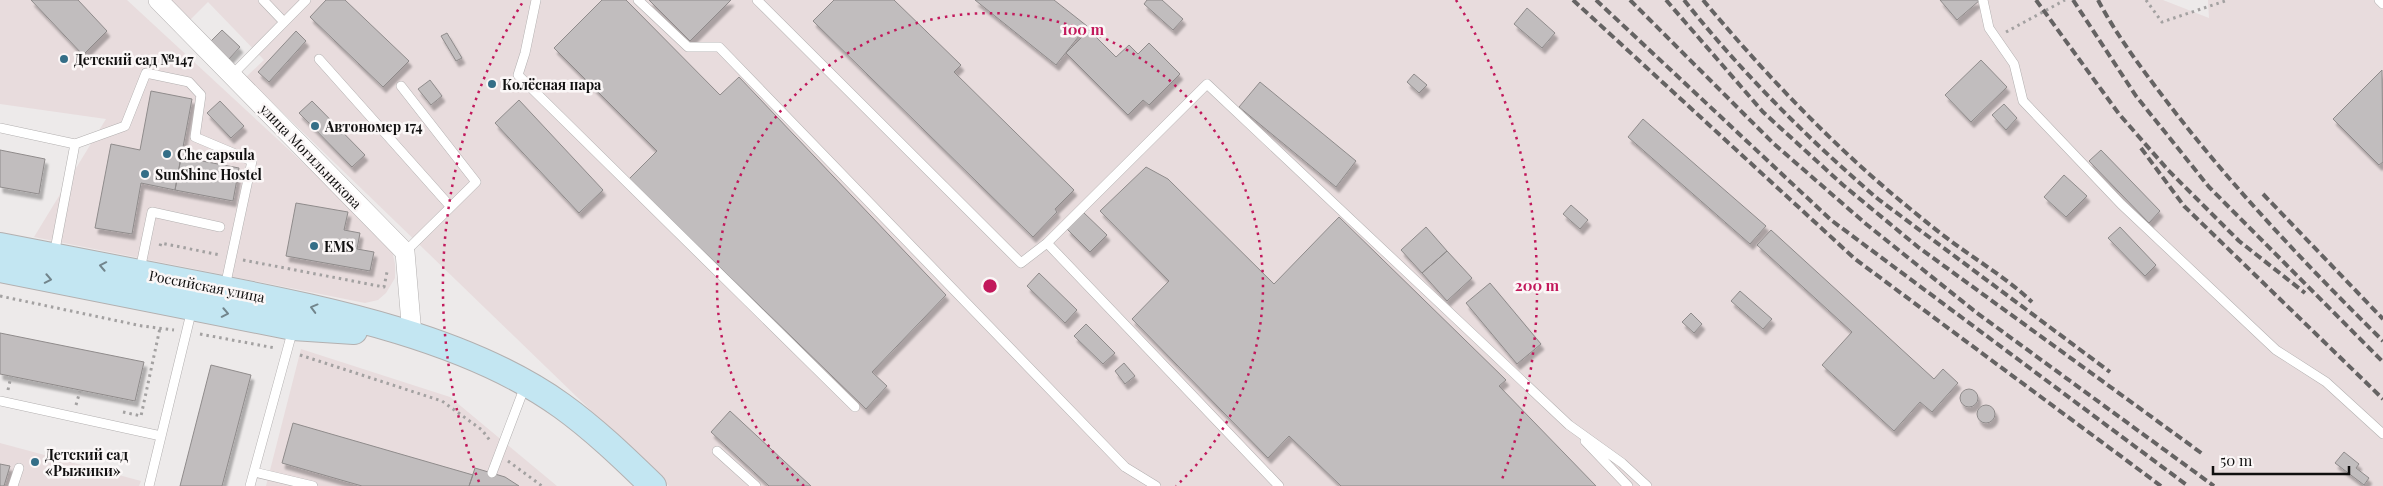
<svg xmlns="http://www.w3.org/2000/svg" width="2383" height="486" viewBox="0 0 2383 486" font-family="'Playfair Display',serif">
<style>
.built{fill:#e8dcdd}
.building{fill:#c1bdbe;stroke:#8f8b8b;filter:url(#shadow)}
.lines{fill:none;stroke-linecap:round;stroke-linejoin:round}
.service-casing{stroke:#b3b0b0;stroke-width:10}
.minor-casing{stroke:#b3b0b0;stroke-width:20}
.secondary-casing{stroke:#b3b0b0;stroke-width:28}
.path{stroke:#a3a1a1;stroke-width:3;stroke-dasharray:2.5 4;stroke-linecap:butt}
.service{stroke:#fff;stroke-width:9}
.minor{stroke:#fff;stroke-width:19}
.secondary{stroke:#c3e6f2;stroke-width:26}
.rail{stroke:#656363;stroke-width:4;stroke-dasharray:8 4;stroke-linecap:butt}
.oneway{stroke:#72858c}
.ring{fill:none;stroke:#c2185b;stroke-width:2.5;stroke-dasharray:2.5 5}
.poi-dot{fill:#346e87;stroke:#fbf7f7;stroke-width:2}
.labels{text-anchor:middle;dominant-baseline:central;stroke-width:5;stroke-linejoin:round;paint-order:stroke}
.poi-label{font-size:14px;font-weight:bold;fill:#100f0f;stroke:#fbf7f7;text-anchor:start}
.street-label{font-size:14px;fill:#100f0f;stroke:#fbf7f7}
.centre{fill:#c2185b;stroke:#fbf7f7;stroke-width:2.5}
.ring-label{font-size:15px;text-anchor:middle;font-weight:bold;fill:#c2185b;stroke:#fbf7f7;stroke-width:5;stroke-linejoin:round;paint-order:stroke}
</style>
<defs>
<filter id="shadow"><feDropShadow dx="3" dy="5.5" stdDeviation="1" flood-color="#0004"/></filter>
</defs>
<rect width="100%" height="100%" fill="#edeaea"/>
<path class="built" d="M0,0h127l252,233 13,17 3,14v14l-9,15 -8,7 -13,3 -331,-66 72,-118 -106,-15z
M169,0h1994l46,18 -1,-18h175v486h-1714l-423,-409 18,-17 -56,-58 -18,18z
M301,349l149,48 107,89h-291z
M0,443l141,38 -2,5h-139z"/>
<path class="building" d="M31,0h47l29,31 -24,24z
M326,0h19l64,61 -26,26 -73,-70z
M602,0h24l94,95 19,-18 207,218 -74,77 15,14 -21,23 -237,-230 28,-28 -103,-103z
M649,0h82l-41,41z
M834,0h60l67,65 -7,7 120,118 -19,19 2,3 -24,25 -220,-216z
M975,0h79l33,26 -31,39z
M1147,0h15l21,19 -10,11 -29,-26z
M1940,0h40l-23,20z
M1527,8l28,25 -13,15 -28,-24z
M222,30l18,17 -11,12 -18,-18z
M1089,30l27,27 13,-12 9,9 11,-11 31,31 -31,31 -6,-5 -15,15 -62,-62z
M296,31l10,10 -37,41 -11,-10z
M447,33l15,25 -6,3 -15,-25z
M1981,60l26,27 -36,35 -26,-27z
M2382,70l1,92 -4,3 -46,-46z
M1414,74l13,11 -8,8 -12,-11z
M430,80l12,16 -11,9 -13,-16z
M1260,82l96,79 -20,26 -97,-80z
M151,91l41,8 -17,91 -34,-7 -9,51 -37,-6 16,-84 29,6z
M519,100l84,90 -24,23 -84,-90z
M220,101l24,25 -13,12 -24,-25z
M312,101l53,54 -13,12 -53,-54z
M2004,104l13,14 -11,12 -14,-15z
M1643,119l123,107 -16,18 -122,-107z
M0,150l45,9 -6,35 -39,-7z
M2101,150l59,61 -11,12 -60,-62z
M181,157l58,11 -6,33 -58,-11z
M1146,167l22,12 106,105 65,-67 167,163 -7,6 97,100h-255l-52,-50 -21,22 -136,-139 37,-38 -69,-70z
M2064,175l23,21 -21,21 -22,-20z
M296,203l52,9 -4,18 16,3 -3,16 17,3 -4,19 -84,-15z
M1571,205l17,15 -8,9 -17,-15z
M1083,212l24,23 -17,17 -23,-23z
M1426,227l21,24 -25,22 -21,-23z
M2120,227l36,38 -11,11 -37,-38z
M1771,230l163,149 9,-10 15,14 -26,29 -12,-10 -26,29 -72,-66 30,-33 -95,-87z
M1447,251l25,27 -25,23 -25,-28z
M1039,273l38,37 -12,13 -38,-37z
M1490,283l51,61 -24,20 -51,-61z
M1740,291l32,28 -9,10 -32,-28z
M1691,313l11,11 -8,9 -12,-11z
M1086,324l29,29 -12,11 -29,-28z
M0,333l144,29 -9,39 -135,-27z
M1124,363l11,13 -10,8 -10,-13z
M211,365l40,10 -29,111h-42z
M1960 398a9 9 0 1 1 18 0a9 9 0 1 1-18 0Z
M1977 414a9 9 0 1 1 18 0a9 9 0 1 1-18 0Z
M730,411l81,75h-42l-58,-54z
M293,423l180,52 -4,11h-107l-80,-23z
M2344,452l15,12 -3,4 13,10 -5,7 -29,-22z
M0,464l10,2 -6,20h-4z
M475,468l30,9 14,9h-50z"/>
<g class="lines">
<defs>
<path id="service" d="M263,0l21,22
M536,0l-11,53 -7,22 337,332
M638,0l50,47h31l406,420 31,19
M757,0l264,263 26,-20 232,243
M1983,0l6,28 25,36 9,37 98,103 155,146 50,32 57,52
M2379,0l4,4
M319,59l131,147
M232,75l74,-75
M401,86l75,96 -71,70
M0,128l75,16 -21,111
M75,144l50,-18 21,-53 43,9 12,13 -6,42 57,24 -27,126
M1047,243l160,-159 362,341 53,38 25,23
M140,270l12,-58 68,15
M0,401l161,35
M1585,441l43,45
M717,451l39,35
M254,472l59,14
M492,473l33,-87
M13,486l6,-18
M149,486l43,-177
M250,486l43,-157"/>
<path id="minor" d="M158,0l247,252 7,83"/>
<path id="secondary" d="M0,246c74,14 148,29 222,43 111,22 247,50 340,117 32,23 62,52 91,80
M0,269l293,58 61,4"/>
</defs>
<use href="#service" class="service-casing"/>
<use href="#minor" class="minor-casing"/>
<use href="#secondary" class="secondary-casing"/>
<path class="path" d="M2146,0l16,22 66,-22
M2006,32l59,-32
M160,246l1,-3 59,12
M243,260l141,27 3,-15
M0,296l142,30 32,4
M200,334l75,14
M300,355l142,46 40,29 9,12
M8,390l3,-14
M76,405l4,-14
M123,412l18,4 19,-88
M508,461l34,25"/>
<use href="#service" class="service"/>
<use href="#minor" class="minor"/>
<use href="#secondary" class="secondary"/>
<path class="rail" d="M1573,0l282,259 306,227
M1596,0l235,220 357,266
M1630,0l143,143 93,81 111,89 237,173
M1666,0l97,112 80,73 75,62 286,208
M1684,0c58,73 124,139 194,199l232,173
M1703,0c63,75 130,146 205,207 17,14 34,28 51,40 25,18 51,34 73,55
M2036,0l83,114 49,56 71,71 66,52
M2073,0l63,96 73,91 174,175
M2098,0c20,38 47,73 73,107 64,83 137,160 212,234
M2141,148l43,58 199,193
M2263,194l120,125"/>
</g>
<defs><path id="oneway-chevron" d="M-2-3.5L2.5 0L-2 3.5" fill="none" stroke-width="1.6" stroke-linecap="round" stroke-linejoin="round" transform="scale(1.25)"/></defs>
<g class="oneway">
<use href="#oneway-chevron" transform="translate(103 266) rotate(-169)"/>
<use href="#oneway-chevron" transform="translate(48 279) rotate(11)"/>
<use href="#oneway-chevron" transform="translate(314 308) rotate(-165)"/>
<use href="#oneway-chevron" transform="translate(225 313) rotate(11)"/>
</g>
<g class="ring">
<path d="M804 486A273 273 0 1 1 1176 486"/>
<path d="M479 482A547 547 0 0 1 524 0M1456 0A547 547 0 0 1 1501 482"/>
</g>
<g class="poi-dot">
<circle cx="64" cy="59" r="5"/>
<circle cx="492" cy="84" r="5"/>
<circle cx="315" cy="126" r="5"/>
<circle cx="167" cy="154" r="5"/>
<circle cx="145" cy="174" r="5"/>
<circle cx="314" cy="246" r="5"/>
<circle cx="35" cy="462" r="5"/>
</g>
<g class="labels">
<g class="poi-label">
<text x="74" y="59">Детский сад №147</text>
<text x="502" y="84">Колёсная пара</text>
<text x="325" y="126">Автономер 174</text>
<text x="177" y="154">Che capsula</text>
<text x="155" y="174">SunShine Hostel</text>
<text x="324" y="246">EMS</text>
<text x="45" y="454">Детский сад<tspan x="45" dy="16">«Рыжики»</tspan></text>
</g>
<g class="street-label">
<text transform="translate(311 156) rotate(46)">улица Могильникова</text>
<text transform="translate(207 286) rotate(11)">Российская улица</text>
</g>
</g>
<circle cx="990" cy="286" r="8" class="centre"/>
<g class="ring-label">
<text x="1083" y="35">100 m</text>
<text x="1537" y="291">200 m</text>
</g>
<path d="M2213 466v8h136v-8" fill="none" stroke="#100f0f" stroke-width="2.5"/>
<text x="2220" y="466" font-size="15" fill="#100f0f" stroke="#fbf7f7" stroke-width="4" paint-order="stroke">50 m</text>
</svg>
